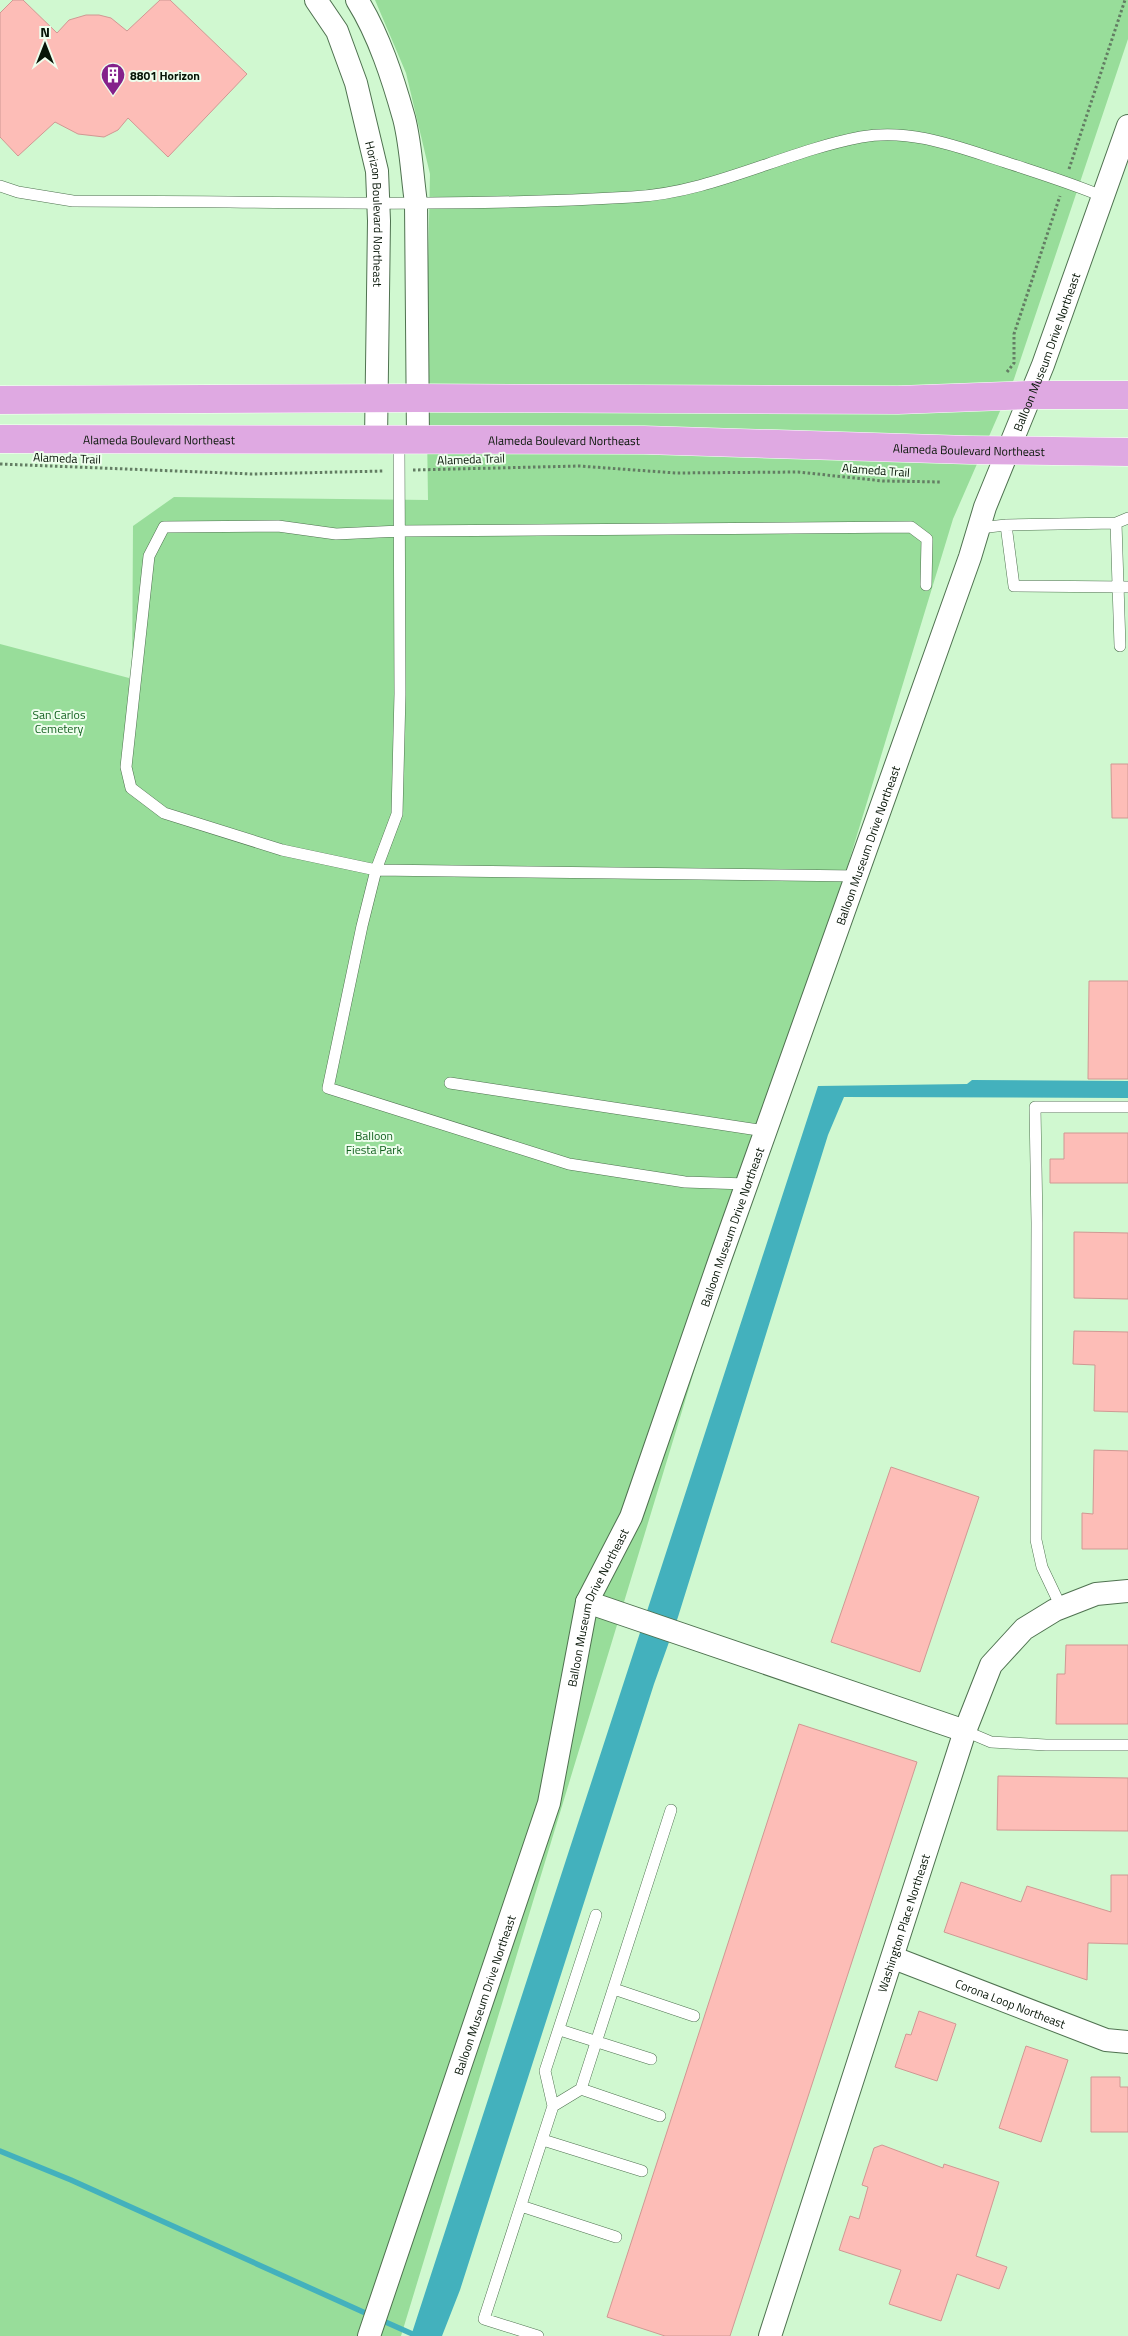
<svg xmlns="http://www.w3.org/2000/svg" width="1128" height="2336" viewBox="0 0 1128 2336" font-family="'Titillium Web',sans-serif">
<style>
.green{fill:#98dd9a}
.water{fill:#43b1bd}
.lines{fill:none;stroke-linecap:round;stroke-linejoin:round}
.stream{stroke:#43b1bd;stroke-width:5.5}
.building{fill:#fdbdb7;stroke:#d09893}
.service-casing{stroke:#4f7250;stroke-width:12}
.minor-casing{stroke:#4f7250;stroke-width:24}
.primary-casing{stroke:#fff;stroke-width:29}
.path{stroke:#637d63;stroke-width:3;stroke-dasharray:2.5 2.5;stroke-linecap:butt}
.service{stroke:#fff;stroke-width:11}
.minor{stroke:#fff;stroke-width:22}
.primary{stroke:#dfa9e2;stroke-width:28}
.labels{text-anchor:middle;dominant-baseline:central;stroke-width:4;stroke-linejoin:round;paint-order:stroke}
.poi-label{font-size:12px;font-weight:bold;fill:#071507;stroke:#eefeed;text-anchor:start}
.street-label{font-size:12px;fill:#071507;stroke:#eefeed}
.park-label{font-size:12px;fill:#105f1d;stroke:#eefeed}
</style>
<rect width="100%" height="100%" fill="#d0f8d0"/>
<path class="green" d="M375,0h753v39l-114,340 -61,140 -552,1817h-401v-1692l129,34v16l3,-7 1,-161 41,-29 254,3 -2,-139 4,-187 -24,-101z"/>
<path class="water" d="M972,1080l156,1v17l-284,-1 -16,38 -150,482 -24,67 -194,606 -18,46h-31l407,-1250 149,-2z"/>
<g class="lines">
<path class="stream" d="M0,2151l71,29 301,136
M381,2320l36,16"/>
</g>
<path class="building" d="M13,0h10l34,33 12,-13 17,-5h13l12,3 16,13 33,-31h10l77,74 -79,83 -40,-39 -10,12 -14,7 -26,-3 -23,-12 -37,34 -18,-19v-124z
M1111,764h17v54h-16z
M1089,981h39v98h-40z
M1064,1133h64v50h-78v-24h14z
M1074,1232l54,1v66l-54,-1z
M1074,1331l54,1v80l-34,-1 1,-46 -22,-1z
M1094,1450l34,1v98h-46v-36l11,1z
M891,1467l88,30 -59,175 -89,-30z
M1066,1645h62v79h-72l1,-50h8z
M799,1724l118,38 -187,574h-65l-58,-19z
M998,1776l130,2v53l-131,-1z
M1111,1875h17v69l-40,-1 -1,37 -143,-48 17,-50 60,20 6,-16 84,26z
M919,2011l37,13 -19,57 -42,-14 11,-33 5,1z
M1026,2046l42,14 -27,82 -42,-14z
M1091,2077h29v10h8v45h-37z
M882,2145l61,23 1,-4 55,18 -23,74 31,11 -8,22 -42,-15 -16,47 -52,-17 12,-34 -62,-20 11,-34 9,3 9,-32 -6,-2 12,-37z"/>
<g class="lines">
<defs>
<path id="service" d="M0,186l18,6 55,9c186,0 373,7 559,-4 80,-4 151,-45 229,-60 50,-9 97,10 144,25 33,11 66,21 99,35
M399,440l1,254 -3,120 -21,56 -14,56 -34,162 241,76 116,18 61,2
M1116,523l4,123
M1006,525l8,61 114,1
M979,528l27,-3 110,-2 12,-5
M856,876l-480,-6 -94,-20 -118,-37 -33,-25 -5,-21 23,-211 15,-29 114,-1 58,8 64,-3 511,-4 16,12 -1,46
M450,1083l315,48
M1061,1607l-19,-40 -6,-27 1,-317 -2,-116h93
M965,1731l26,11 55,3h82
M614,1989l80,27
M560,2030l91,29
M581,2089l79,27
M553,2106l28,-17 90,-279
M543,2140l99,31
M521,2206l95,31
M538,2336l-54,-17 69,-213 -8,-35 51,-156"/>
<g id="minor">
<path id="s1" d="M316,0l21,31 19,52 21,88 2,50 -3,219"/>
<path d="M357,0c22,35 36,79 47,118 7,27 8,57 12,85l2,237"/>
<path d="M587,1602l378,129"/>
<path id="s2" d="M894,1958l212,82 22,2"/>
<path id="s3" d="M369,2336l180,-533 38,-201 44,-85 89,-258 250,-702 15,-50 58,-142 85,-239"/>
<path id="s4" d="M770,2336l195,-605 26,-66 33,-36 31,-19 41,-16 32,-3"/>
</g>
<g id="primary">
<path d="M0,400l418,-2 480,2 133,-5h97"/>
<path id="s5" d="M0,439l644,1 326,10 158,2"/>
</g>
</defs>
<use href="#service" class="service-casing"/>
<use href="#minor" class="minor-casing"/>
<use href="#primary" class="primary-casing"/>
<path class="path" d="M1069,169l56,-169
M1007,372l7,-9v-29l46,-138
M0,464l252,10 132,-3
M413,470l166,-4 97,7 122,-1 85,9 59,1"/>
<use href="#service" class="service"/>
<use href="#minor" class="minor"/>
<use href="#primary" class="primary"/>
</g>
<defs>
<symbol id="building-pin" viewBox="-11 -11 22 30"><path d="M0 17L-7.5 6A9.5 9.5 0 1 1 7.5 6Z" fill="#84218b" stroke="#eefeed"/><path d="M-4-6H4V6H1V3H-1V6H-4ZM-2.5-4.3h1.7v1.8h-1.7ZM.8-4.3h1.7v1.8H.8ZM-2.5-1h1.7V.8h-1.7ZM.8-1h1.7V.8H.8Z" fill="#fff"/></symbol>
</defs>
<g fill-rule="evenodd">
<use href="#building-pin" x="99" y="61" width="28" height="38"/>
</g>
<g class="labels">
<g class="poi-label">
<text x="130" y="75">8801 Horizon</text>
</g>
<g class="street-label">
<text stroke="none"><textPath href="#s1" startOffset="226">Horizon Boulevard Northeast</textPath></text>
<text stroke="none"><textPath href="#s3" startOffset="2100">Balloon Museum Drive Northeast</textPath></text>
<text stroke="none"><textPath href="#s5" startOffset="159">Alameda Boulevard Northeast</textPath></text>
<text stroke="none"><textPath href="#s5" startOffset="564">Alameda Boulevard Northeast</textPath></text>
<text stroke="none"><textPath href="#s5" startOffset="969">Alameda Boulevard Northeast</textPath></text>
<text transform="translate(67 458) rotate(2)">Alameda Trail</text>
<text transform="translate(471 459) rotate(-2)">Alameda Trail</text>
<text transform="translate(876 470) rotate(4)">Alameda Trail</text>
<text stroke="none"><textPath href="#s3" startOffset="1575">Balloon Museum Drive Northeast</textPath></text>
<text stroke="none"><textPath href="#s3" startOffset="1170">Balloon Museum Drive Northeast</textPath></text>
<text stroke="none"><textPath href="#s3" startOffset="765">Balloon Museum Drive Northeast</textPath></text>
<text stroke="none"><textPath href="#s4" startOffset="434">Washington Place Northeast</textPath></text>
<text stroke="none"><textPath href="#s3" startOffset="360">Balloon Museum Drive Northeast</textPath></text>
<text stroke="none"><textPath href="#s2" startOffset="125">Corona Loop Northeast</textPath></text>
</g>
<g class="park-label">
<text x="59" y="714">San Carlos<tspan x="59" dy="14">Cemetery</tspan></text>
<text x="374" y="1135">Balloon<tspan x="374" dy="14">Fiesta Park</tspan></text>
</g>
</g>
<g transform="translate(45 45)" stroke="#eefeed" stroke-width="4" paint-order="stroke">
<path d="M0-4L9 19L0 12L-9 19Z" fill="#071507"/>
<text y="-8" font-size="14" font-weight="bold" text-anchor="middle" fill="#071507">N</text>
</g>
</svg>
